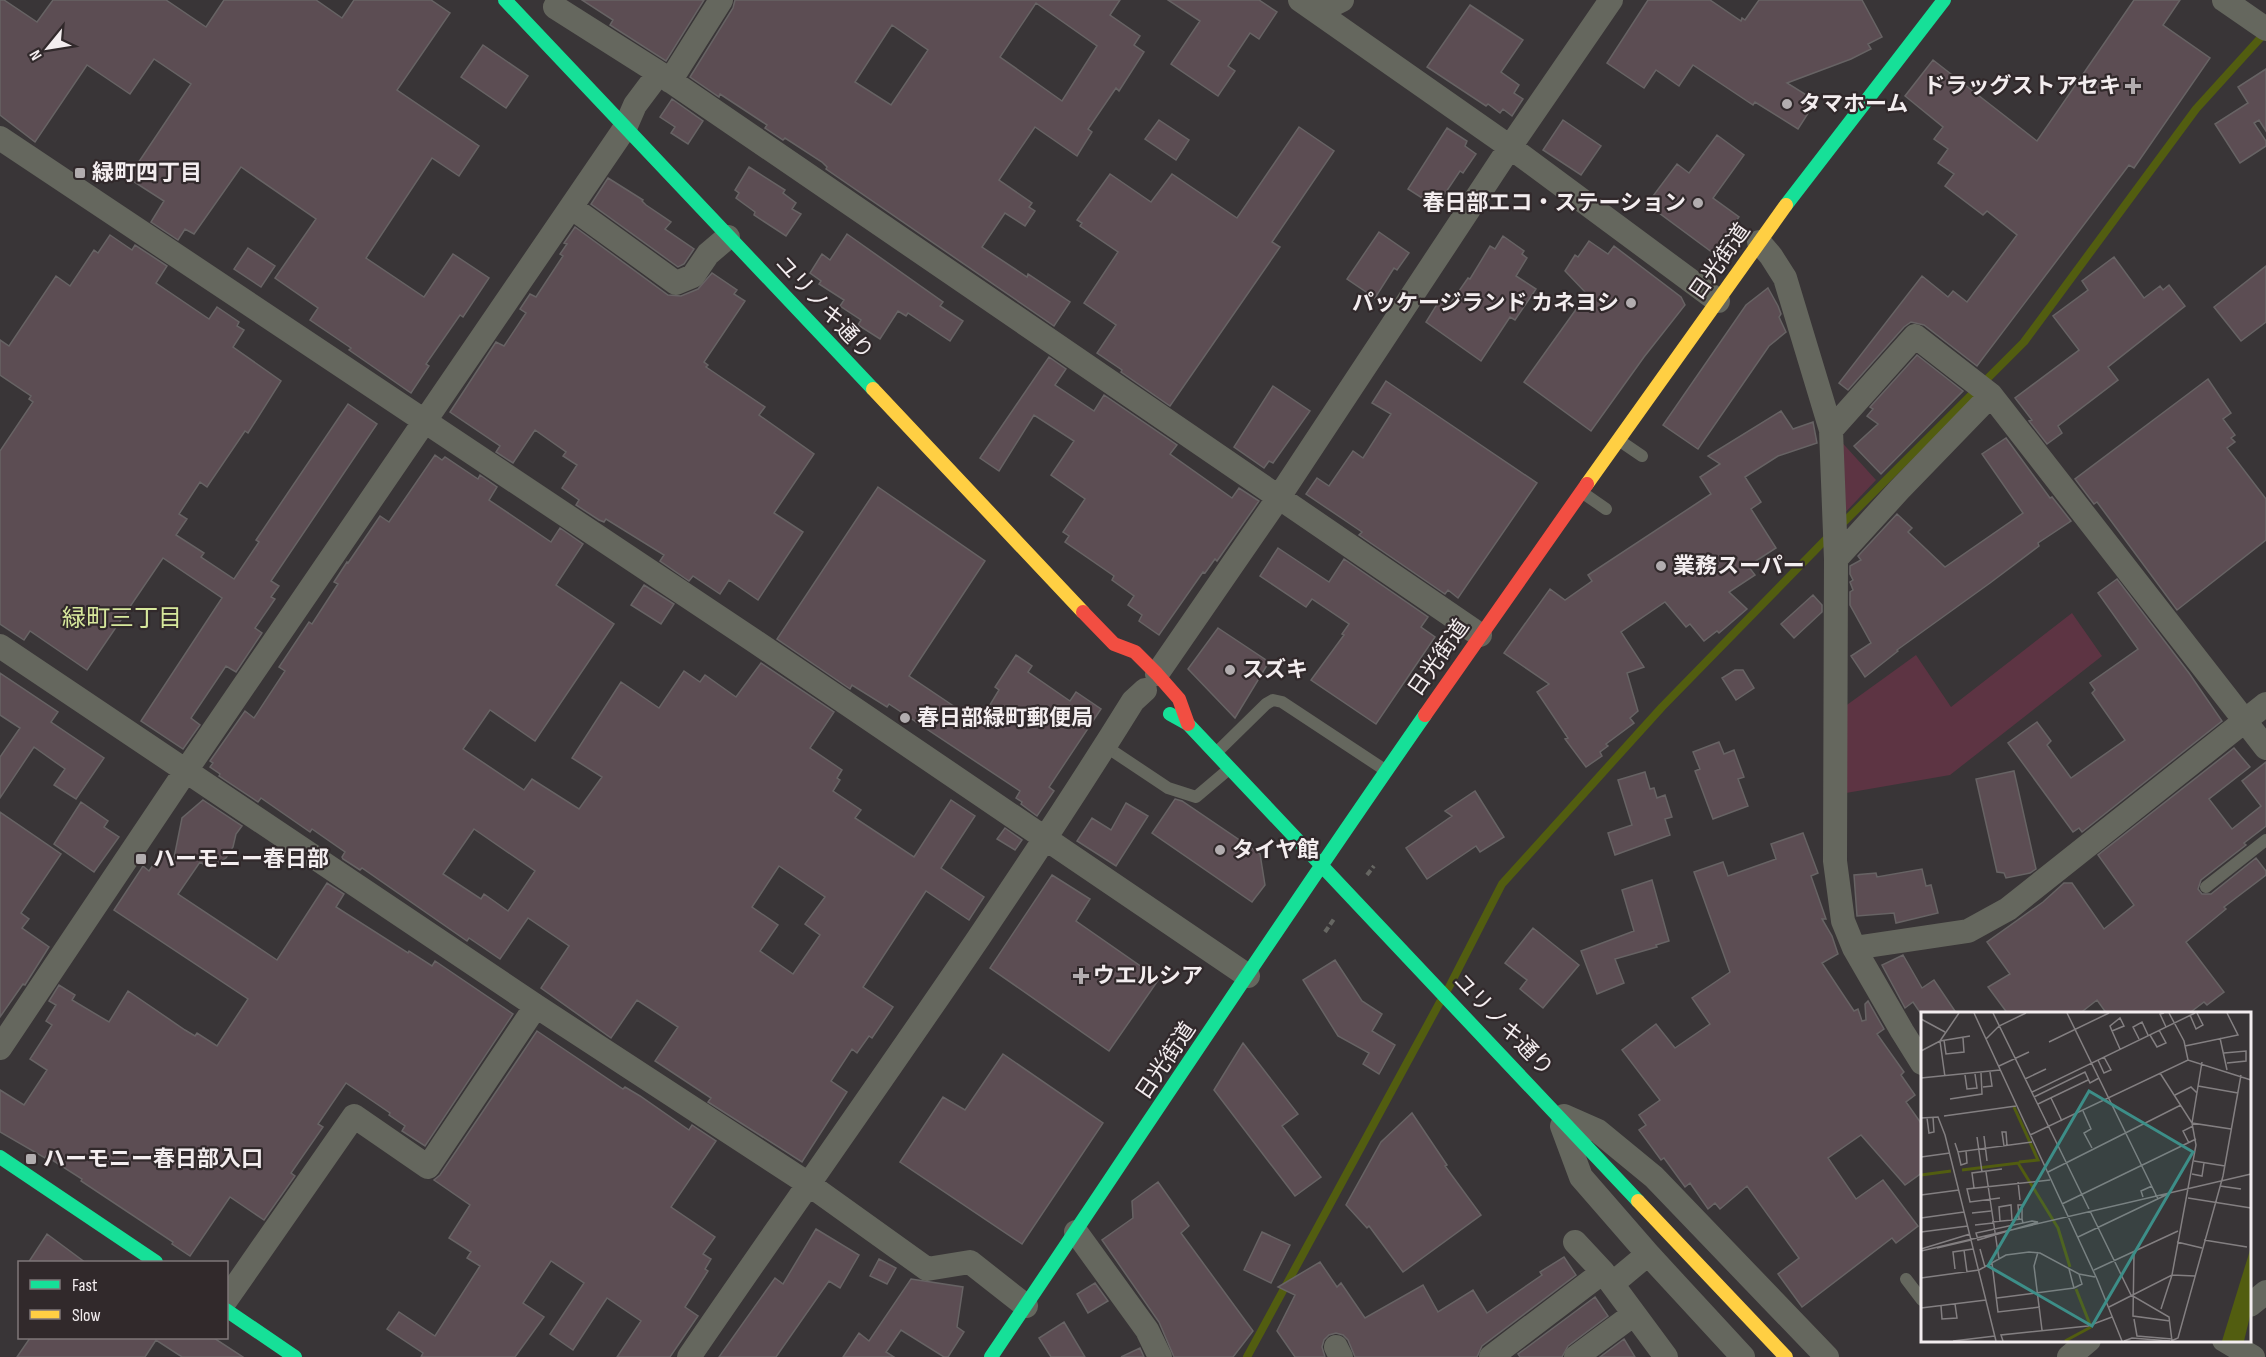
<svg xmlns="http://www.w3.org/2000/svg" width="2266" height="1357" viewBox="0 0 2266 1357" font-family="'Sofia Sans Condensed','Noto Sans JP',sans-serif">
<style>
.green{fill:#5d3443}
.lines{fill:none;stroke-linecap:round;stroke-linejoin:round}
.stream{stroke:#525d10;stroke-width:8}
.building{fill:#5c4d53;stroke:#676364;stroke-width:1.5;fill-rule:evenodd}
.path{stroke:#666662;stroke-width:4;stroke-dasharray:6 3;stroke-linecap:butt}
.lane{stroke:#65675e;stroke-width:12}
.street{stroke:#65675e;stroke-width:24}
.fast{stroke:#16e098;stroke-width:14}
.slow{stroke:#ffcf43;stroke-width:14}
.jam{stroke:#f24e42;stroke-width:14}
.poi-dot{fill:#b2adaf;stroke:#31292b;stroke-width:2}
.labels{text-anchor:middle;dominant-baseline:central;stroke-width:4.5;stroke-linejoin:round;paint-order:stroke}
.poi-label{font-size:22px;font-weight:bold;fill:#f3edef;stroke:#31292b;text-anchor:start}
.street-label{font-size:22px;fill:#f3edef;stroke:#31292b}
.neighbourhood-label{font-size:24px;fill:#d7e89c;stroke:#31292b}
.inset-river{fill:none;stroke:#525d10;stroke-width:3}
.inset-road{fill:none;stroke:#837f81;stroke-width:1.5}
.view{fill:#3d8e88;fill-opacity:0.15;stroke:#3d8e88;stroke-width:3}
.inset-edge{fill:none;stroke:#f3edef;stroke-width:3}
</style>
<rect width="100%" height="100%" fill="#393537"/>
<path class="green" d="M1837,437l39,43 -36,38z
M2072,613l30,43 -152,119 -104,18 -2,-86 72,-52 35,52z"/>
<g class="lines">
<path class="stream" d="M1841,525l183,-183 172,-233 69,-76
M1448,989l54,-105 160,-177 168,-172
M1247,1357l193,-355"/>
</g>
<path class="building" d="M0,0h4l33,22 16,-22h113l40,27 18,-27h92l26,18 12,-18h77l19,13 -53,77 82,56 -20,30 -27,-18 -66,100 58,39 29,-43 36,24 -26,39 -3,-2 -34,49 3,2 -18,27 -62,-43 2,-2 -41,-28 8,-12 -43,-30 41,-59 -75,-52 -47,67 -9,-5 -7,11 -27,-18 13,-21 -36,-23 63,-94 -37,-25 -24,35 -43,-29 -52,77 -35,-27z
M582,0h122l-38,61 -56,-36 3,-5z
M735,0h385l-10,15 30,21 -6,9 10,7 -25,39 -3,-3 -28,41 4,3 -15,24 -42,-29 -36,53 33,23 -3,4 6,4 -10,15 -20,-13 -23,34 45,30 1,-3 42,28 -16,24 -228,-157 1,-2 -5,-5 -37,-24 -2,2 -18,-12 2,-3 -47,-31 -1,3 -29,-20 43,-69zM1036,3l61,43 -35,55 -62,-44zM892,25l36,25 -37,55 -36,-23z
M1168,0h91l18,12 -18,27 -9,-6 -22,33 7,5 -17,25 -47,-32 29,-43z
M1648,0h62l31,21 1,-3 3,2 14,-20h103l20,37 -14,7 3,5 -20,10 -64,24 29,18 -18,28 -43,-27 -2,3 -60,-40 -14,21 -23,-16 -12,18 -37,-25z
M2134,0h46l-17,25 47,33 -76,110 -5,-3 -152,201 -53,-41 -13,-3 -7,5 -56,63 -9,-7 83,-107 26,21 5,-6 14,11 50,-67 -30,-24 -4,4 -38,-29 9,-12 -16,-11 10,-14 -14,-10 9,-12 -38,-31 28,-36 104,81z
M1470,5l53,35 -22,32 18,13 -5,8 9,6 -11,17 -9,-7 -3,4 -12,-9 -2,2 -59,-39z
M483,45l45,31 -22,32 -45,-31z
M2266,69v62l-7,-11 -5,3 12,18v5l-26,17 -25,-39 33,-21 -10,-16z
M672,99l31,22 -15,23 -17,-11 4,-6 -15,-10z
M1159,120l30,20 -13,20 -31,-21z
M1563,120l38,26 -20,29 -38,-25z
M1299,127l35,24 -62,91 8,5 -110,159 -49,-34 1,-2 -25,-17 19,-28 -32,-22 34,-51 -38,-26 2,-3 -5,-3 33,-46 41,28 21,-28 65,44z
M1447,128l20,13 -2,5 11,8 -13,19 -3,-2 -24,36 -28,-18z
M1717,135l27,20 -31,43 26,19 -26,36 -66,-49 30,-40 12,9z
M749,167l36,23 -2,3 13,10 -4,6 9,5 -15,22 -32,-21 1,-3 -19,-14 3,-5 -4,-3z
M608,178l35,22 -1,1 4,4 25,17 -6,7 29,20 -10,15 -6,3 -87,-63z
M575,227l93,68 13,1 17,-7 14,-16 25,17 -3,4 11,7 -41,61 4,3 -2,2 59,40 -6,8 55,39 -40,59 29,19 -45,68 -29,-20 -9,14 -27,-18 -4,5 -29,-20 4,-6 -58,-36 -2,3 -5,-2 -23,-15 3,-5 -17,-12 15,-23 -14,-9 3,-4 -31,-22 -22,33 -17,-11 4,-6 -50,-34 46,-70 8,4 22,-33 -6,-4 10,-15 6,3 27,-41 -3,-2 7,-10 -3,-1z
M1379,232l30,21 -12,17 -3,-2 -19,30 -28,-19z
M847,234l96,68 -3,4 23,15 -13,20 -42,-28 -2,3 -8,-5 -18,28 -22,-14 3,-5 -21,-14 4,-6 -25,-16 2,-3 -11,-8 12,-19 8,6z
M110,235l22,15 3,-5 32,21 -11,17 53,36 8,-12 22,15 -2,4 7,4 -11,17 48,34 -33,52 -3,-2 -38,56 -7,-5 -21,32 8,5 -11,16 28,18 -3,4 33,22 25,-37 -3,-2 92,-136 29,20 -106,157 8,5 -8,11 4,2 -20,29 7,5 -26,39 -10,-6 -35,52 9,7 -17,24 -42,-28 81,-123 -59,-40 -76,112 -57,-39 -6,9 -24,-16v-173l33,-49 -4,-3 2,-3 -31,-21v-35l9,6 47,-70 14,10 24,-36 4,3z
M1503,236l21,15 -2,3 5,4 -11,18 20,13 -21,31 -5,-3 -29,44 -55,-39 13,-21 9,6 20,-29 2,1 20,-33 5,3z
M1589,241l19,13 6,-8 67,51 4,8 -41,52 -53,74 -67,-49 63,-88 -22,-23 10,-16 3,2z
M248,248l27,18 -14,21 -27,-18z
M2114,257l30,41 16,-12 3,4 6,-5 16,21 -77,61 10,13 -60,46 4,7 -15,11 -18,-23 3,-1 -17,-22 64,-48 -26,-34 35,-26 -6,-9z
M2266,266v56l-25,19 -27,-34z
M1768,288l10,18 3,8 -2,3 7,15 -17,14 -71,103 -35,-24 83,-120z
M1917,355l46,36 -82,83 -27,-28 24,-22 -11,-8 6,-7 -3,-2z
M1049,357l17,12 -11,16 39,26 10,-16 73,50 -7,9 62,44 7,-10 20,13 -42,60 -2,-2 -10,14 -2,-1 -44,63 -20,-14 3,-6 -14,-10 6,-9 -22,-16 2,-4 -49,-34 4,-6 -6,-4 22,-33 -34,-24 23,-34 -40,-26 -35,56 -19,-13z
M2208,379l23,34 -8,6 12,16 -4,3 4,4 -8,6 39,51v41l-89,70 -80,-108 -3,2 -19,-25z
M1386,381l151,102 -79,115 -10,-8 -3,4 -86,-59 3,-3 -56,-38 11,-16 12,8 24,-35 10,7 28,-44 -19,-11z
M1273,386l37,25 -37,52 -4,-2 -5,7 -30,-21z
M1781,411l12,18 20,-7 4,21 -39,13 -33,21 16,25 -10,7 25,39 -28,18 7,9 -26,17 18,17 -28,24 -2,-2 -13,10 -14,-17 -4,3 -21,-25 -44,30 23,35 -17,6 11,38 -8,7 4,5 -28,21 2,2 -8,6 2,4 -16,11 -21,-28 3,-1 -31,-46 12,-8 -45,-31 46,-64 15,11 27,-19 -4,-6 123,-81 -11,-17 20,-13 -12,-8z
M2006,438l44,60 2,-1 19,24 -33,22 1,3 -49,37 -93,67 1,1 -33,26 -14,-21 20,-13 -21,-38v-13l3,-2 -3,-8 3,-2 -3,-6v-8l11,-6 -3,-4 39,-42 15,14 -4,4 37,35 78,-54 -41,-59z
M435,455l7,5 3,-3 33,22 2,-4 17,12 -8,13 62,42 9,-14 23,16 -27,41 58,39 -79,117 -45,-31 -27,39 61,41 8,-11 47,30 23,-32 -30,-19 49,-76 38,26 25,-37 16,11 5,-7 31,22 25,-34 73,49 -24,36 32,22 -5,8 3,2 -7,11 28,19 -6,8 59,39 37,-57 24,16 -34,52 43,29 -15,23 -43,-29 -63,96 30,20 -21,31 -3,-2 -12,17 -5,-4 -21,32 16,11 -45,70 -94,-60 3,-4 -56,-37 23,-34 -41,-27 -26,38 -70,-50 28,-42 -41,-28 -28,41 -31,-21 -2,3 -105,-73 -2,2 -17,-11 -1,-2 3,-5 -33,-23 -2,3 -49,-34 -3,4 -39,-26 1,-2 -10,-7 3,-4 -3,-2 35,-50 9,7 31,-47 -6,-4 30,-45 3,2 26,-40 -4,-2 13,-20 1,1 32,-47 9,6zM474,829l61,42 -27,40 -24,-17 -3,5 -38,-25zM779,866l46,31 -20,27 15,11 -27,39 -33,-23 18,-26 -26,-18z
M878,487l107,74 -76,115 70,47 20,-33 -4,-3 21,-32 16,11 -4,6 42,29 6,-9 25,17 -52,78 5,4 -17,25 -16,-12 1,-2 -6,-4 4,-7 -131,-87 -2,3 -35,-22 -2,4 -73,-50z
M1278,548l51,34 15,-23 84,58 -7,10 14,10 -59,87 -65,-44 33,-45 -2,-1 7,-10 -37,-25 -6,8 -46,-31z
M2117,579l72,94 33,48 -140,111 -3,-4 -6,4 -65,-89 29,-21 14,19 -4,4 24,33 54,-38 -33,-47 3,-3 -5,-7 48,-34 -40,-56z
M644,585l30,19 -13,20 -30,-19z
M1813,595l9,10v7l-28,26 -13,-14z
M1218,628l51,34 -34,56 -47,-49z
M1735,670h8l11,18 -18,12 -14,-22z
M0,673l58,39 -7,10 53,36 -28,41 -22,-14 11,-16 -31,-22 -34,51v-41l20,-29 -20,-13z
M1719,742l5,12 10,-4 10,27 -6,2 10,27 -35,13 -18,-48 5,-2 -7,-17z
M2234,748l16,19 -41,32 23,30 29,-23 -19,-25 24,-19v64l-22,17 2,2 -45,35 -3,9 4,5h9l45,-36 10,13v4l-42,32 2,2 -40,33 38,50 -17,13 -3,-3 -16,12h-81l-10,-14 -18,14h-71l-20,-27 22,-13 -23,-32 56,-40 21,-19h8l32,46 30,-24 -36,-50z
M2014,771l22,98 -6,4 -24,5 -2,-5 -7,-1 -21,-93z
M1645,772l5,17 4,-1 3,10 8,-3 7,22 -7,2 5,16 -55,20 -7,-22 24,-8 -14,-45z
M1475,791l29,46 -24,15 -4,-6 -49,33 -21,-31 46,-32 -7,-5z
M1175,799l7,2 78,53 5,31 -13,17 -100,-69z
M203,800l39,26 -6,8 -3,13 -7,11 -16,10 -10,-6 -22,32 99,66 50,-77 17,11 -8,13 72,46 1,-2 23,15 3,-5 78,53 -88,132 -23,-15 3,-5 -16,-11 1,-2 -44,-30 -28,41 5,3 -32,46 4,3 -31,44 -34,-23 -40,59 -18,-12 1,-2 -92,-61 1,-2 -36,-23 -1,2 -45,-26v-42l24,15 23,-35 -17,-11 22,-34 -6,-4 10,-16 -7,-4 10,-16 16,10 -3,5 37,22 19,-31 57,39 10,6 2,-3 20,13 31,-47 -134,-89 29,-44 6,5 14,-21 11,8 8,-40z
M81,802l27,19 -4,6 15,10 -25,35 -40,-28z
M1126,803l22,13 -32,50 -39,-25 15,-23 19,12z
M0,812l61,42 -40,59 8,6 -7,9 27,19 -24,38 -2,-1 -23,33z
M1005,828l17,12 -7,10 -18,-11z
M1803,833l15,40 -7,3 15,43h-4l10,17 6,18 -16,9 32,48 4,-2 4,12 4,-1 -1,-16 3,-3 16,28 -7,5 27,38 -3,3 14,20 -9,7 17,24v46l-18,13 -44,-50 -33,23 28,41 27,-19 35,46 -22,17 -4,-5 -90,69 -24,-33 21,-16 -52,-72 -27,23 -5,-6 -7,6 -18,-26 -5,4 -21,-29 -3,2 -22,-30 7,-5 -7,-10 21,-15 -38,-50 34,-26 19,24 35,-24 -18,-26 38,-26 -36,-100 29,-10 5,14 48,-17 -5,-15z
M1922,869l4,17 5,-1 7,28 -42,10 -2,-10 -37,3 -3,-41 22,-2 1,4z
M1052,875l38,24 -14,22 83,58 -50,72 -119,-83z
M1652,880l17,61 -13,4 1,2 -42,12 9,24 -27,11 -16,-43 53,-20 -12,-41z
M1533,928l46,37 -36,43 -23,-19 7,-9 -22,-17z
M1903,955l19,33 12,-8 23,34h-36l-8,-12 -8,6 -23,-43z
M1335,960l27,41 20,13 -10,17 23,14 -16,29 -16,-10 6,-11 -31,-17 -35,-56z
M537,1031l86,58 2,-2 15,9 49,34 3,-5 24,16 -45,66 44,30 -12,17 8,5 -6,10 3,2 -23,36 13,9 -28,41h-53l24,-36 -34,-23 -34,52 -23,-16 34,-51 -33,-22 -28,42 21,14 -29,40h-94l2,-4 -36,-24 12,-17 36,24 45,-70 -13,-8 4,-6 -22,-14 21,-33 -36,-25 6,-5z
M1243,1043l55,71 -16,12 39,51 -26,19 -81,-106z
M1003,1054l100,69 -81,121 -122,-82 43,-65 22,13z
M1412,1113l35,52 -2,1 36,49 -78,57 -34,-46 -2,2 -21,-23 35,-63z
M1158,1182l31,44 -8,7 72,98 -20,26h-59l-15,-35 -57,-82 31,-22 -1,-17z
M816,1229l43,26 -19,33 -11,-7 -53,76h-57l56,-79 8,6z
M1262,1232l28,13 -19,38 -27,-13z
M47,1234l39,29h-58z
M1564,1257l12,18 -94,71 -5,11h-122l-7,-17 -5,-5 -7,-2 -7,2 -5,5 -2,7 3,10h-30l-18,-26 18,-36 -17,-8 42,-25 17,25 4,-4 24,35 58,-33 15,27 35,-22 14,23 55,-38 -2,-3z
M879,1259l17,9 -9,16 -17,-8z
M911,1279l52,8 -6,40 7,5 -16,25h-4l-43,-27 -15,22 8,5h-51l16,-24 10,8z
M1095,1283l13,18 -20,12 -11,-19z
M1595,1297l13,19 -40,30 -6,11h-42l-2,-3z
M1064,1322l21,35h-34l-12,-19z
M30,1338h184l29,19h-61l-26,-17 -11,17h-128z
M1624,1339l11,18h-35z
M1140,1348l4,9h-23z"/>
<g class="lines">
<path class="path" d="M1367,875l7,-9
M1325,932l9,-13"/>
<path class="lane" d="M1620,441l22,15
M1583,493l23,16
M1105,746l63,42 28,9 33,-28
M1216,753l50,-49 7,-4 9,2 103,68
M2206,887l60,-47
M1906,1279l16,21"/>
<path class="street" d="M1300,0l210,147 208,154
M2224,0l42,29
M555,7l104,66 821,562
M1318,12l24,-12
M670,81l51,-81
M0,138l753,502 495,336
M571,207l105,76 17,-7 15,-22 20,-17
M1759,242l12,14 14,22 46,152 5,129 -1,302 8,60 11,27 48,83 20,32
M1831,430l84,-94 76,59 275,353
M1836,559l63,-69 92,-95
M0,646l536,360 271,177 120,86 43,-7 56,44
M1157,674l122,-177 231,-350 101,-147
M1854,948l114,-17 40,-22 258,-205
M0,1048l185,-276 440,-644 10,-23 24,-32
M1564,1116l34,15 56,46 173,180
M1562,1126l19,51 67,77 95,103
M1076,1232l71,98 13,27
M1575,1242l28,30
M1648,1254l-36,30 54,73
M226,1300l128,-184 74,51 108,-161
M2250,1305l16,-13
M2224,1340l29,17
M1336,1347l5,10
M689,1357c149,-218 305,-432 444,-656l12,-11
M1491,1357l112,-85 9,12
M1576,1357l58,-43
M2069,1357l20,-17"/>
<path class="fast" d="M505,0l368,389
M1786,205l158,-205
M1170,714l18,10 450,477
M0,1157l156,105
M226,1310l69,47
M991,1357c144,-214 286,-430 434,-642"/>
<path class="slow" d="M873,389l210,223
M1587,484l199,-279
M1638,1201l148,156"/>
<path class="jam" d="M1083,612l31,32 21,8 22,22 22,25 9,25
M1425,715l162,-231"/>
</g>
<g class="poi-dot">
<path d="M2130 77h6v6h6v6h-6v6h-6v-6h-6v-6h6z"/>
<circle cx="1787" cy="104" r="6"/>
<rect x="74" y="167" width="12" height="12" rx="3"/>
<circle cx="1698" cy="203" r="6"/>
<circle cx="1631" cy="303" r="6"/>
<circle cx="1661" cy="566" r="6"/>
<circle cx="1230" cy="670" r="6"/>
<circle cx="905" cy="718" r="6"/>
<circle cx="1220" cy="850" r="6"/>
<rect x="135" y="853" width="12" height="12" rx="3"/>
<path d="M1078 967h6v6h6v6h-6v6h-6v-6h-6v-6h6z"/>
<rect x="25" y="1153" width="12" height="12" rx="3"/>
</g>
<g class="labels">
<g class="poi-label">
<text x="2121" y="86" text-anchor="end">ドラッグストアセキ</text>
<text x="1799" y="104">タマホーム</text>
<text x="92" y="173">緑町四丁目</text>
<text x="1686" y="203" text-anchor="end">春日部エコ・ステーション</text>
<text x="1619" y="303" text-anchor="end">パッケージランド カネヨシ</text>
<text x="1673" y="566">業務スーパー</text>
<text x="1242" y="670">スズキ</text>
<text x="917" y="718">春日部緑町郵便局</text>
<text x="1232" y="850">タイヤ館</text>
<text x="153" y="859">ハーモニー春日部</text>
<text x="1093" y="976">ウエルシア</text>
<text x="43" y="1159">ハーモニー春日部入口</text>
</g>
<g class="street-label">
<text transform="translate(1720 262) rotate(-55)">日光街道</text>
<text transform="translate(824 308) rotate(47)">ユリノキ通り</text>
<text transform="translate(1439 658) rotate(-55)">日光街道</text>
<text transform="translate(1503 1025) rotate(46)">ユリノキ通り</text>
<text transform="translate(1166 1061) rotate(-56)">日光街道</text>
</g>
<g class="neighbourhood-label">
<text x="122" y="618">緑町三丁目</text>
</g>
</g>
<g transform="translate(1921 1012)">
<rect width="330" height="330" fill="#393537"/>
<path d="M330,235v65l-7,29h-22z" fill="#525d10"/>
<path class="inset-river" d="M93,95l24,53 -19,2M41,158l56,-7 40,65 12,39M0,163l30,-4M155,277l15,38M144,329l26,-14"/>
<path class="inset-road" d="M53,1l123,266 25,62M72,1l96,196M146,1l91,186M243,1l-4,1 6,13M248,1l15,28 4,19M269,3l6,14 7,-4 -6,-12M0,7l24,13M191,19l-2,-5 10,-8 4,8 -12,5 8,18M229,23l7,12 9,-4 -7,-13M299,26l7,32M65,27l13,-13 27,-13M218,27l-6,-12 9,-5 6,13M23,28l2,14 18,-2 -1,-14M128,30l60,-29M264,34l53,-11 -11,-22M0,39l19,-10 30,-5M303,41l22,-2v10l-19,2M177,48l6,13 7,-3 -7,-13M281,50l-10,61 39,6M78,54l30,-14M239,61l32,50 4,22 -24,130 -11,34M44,63l2,14 10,-1 -2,-14M24,65l-5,-36 19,-28M0,66l79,-8M104,67l21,-10M277,74l40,7M62,75l9,-1 -2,-14M111,80l163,-79M254,83l16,-8 6,6M113,85l51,-25 5,11 9,-5M130,86l11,23M29,87l32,-5 -1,-21M117,92l50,-24M162,99l8,18 -7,4 8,15M23,104l72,-10M0,106l17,-1 7,18 51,206M6,106l2,15 5,-1 -1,-15M109,123l158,-75 63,20M63,124l3,25M56,125l5,35M34,131l3,9 74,-10M268,131l-6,-12 10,-5M83,134l-2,-14h4l1,13M37,140l3,13 6,-2 -1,-12M0,145l29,-4M273,149l31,5M65,160l13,87M127,160l133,-67M271,162l10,2 2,-13M97,170l2,18M299,174l21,3M53,176l-2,-15 30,-4M0,183l38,-5M222,185l-2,-6 11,-5M79,186l-30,4 -3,-13 83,-9M267,186l63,10M141,192l134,-65M169,199l41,84 38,22 3,24M51,201l19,-2M0,206l43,-6M98,207l-1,-14h4v14M79,209l-1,-14 12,-2 1,15M111,209l6,1 -60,18 -2,-7zM71,210l30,-3 1,4M54,213l18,-2M0,220l47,-6M157,225l90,-43M283,228l43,7M256,230l25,6M16,236l34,-8M0,237l49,-15M59,237l5,18M43,238l3,22M0,239l330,-77M117,240l-4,14 8,64M213,241l-1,63 37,5M71,251l6,49 42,-5M34,257l-2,-17 20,-3M148,257l5,19M173,258l84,-39M0,266l58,-8 27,-15 23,-3 11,1 39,21 16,3M76,286l77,-10 8,-4 -3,-10M20,294l1,13 15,-1 -2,-14M188,295l63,-32 23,1M0,296l65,-8M213,307l3,17 35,3M32,329l42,-5M82,329l-2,-6 87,-9 24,-9M203,329l8,-3 38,3M250,329l7,-3 45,-162 18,-101"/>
<path class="view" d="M168,79l104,61 -101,174 -104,-60z"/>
<rect width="330" height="330" class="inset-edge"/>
</g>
<rect x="18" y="1261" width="210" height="78" fill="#31292b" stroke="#7f7779" stroke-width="1.5"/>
<rect x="30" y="1280" width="30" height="9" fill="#16e098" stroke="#7f7779" stroke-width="1.5"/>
<text x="72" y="1291" font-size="18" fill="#f3edef">Fast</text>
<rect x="30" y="1310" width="30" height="9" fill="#ffcf43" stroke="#7f7779" stroke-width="1.5"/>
<text x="72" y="1321" font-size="18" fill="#f3edef">Slow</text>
<g transform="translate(48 48) rotate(240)" stroke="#31292b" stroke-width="4.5" paint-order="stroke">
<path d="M0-4.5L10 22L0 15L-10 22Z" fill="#f3edef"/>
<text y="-9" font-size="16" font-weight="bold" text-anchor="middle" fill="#f3edef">N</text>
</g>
</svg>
